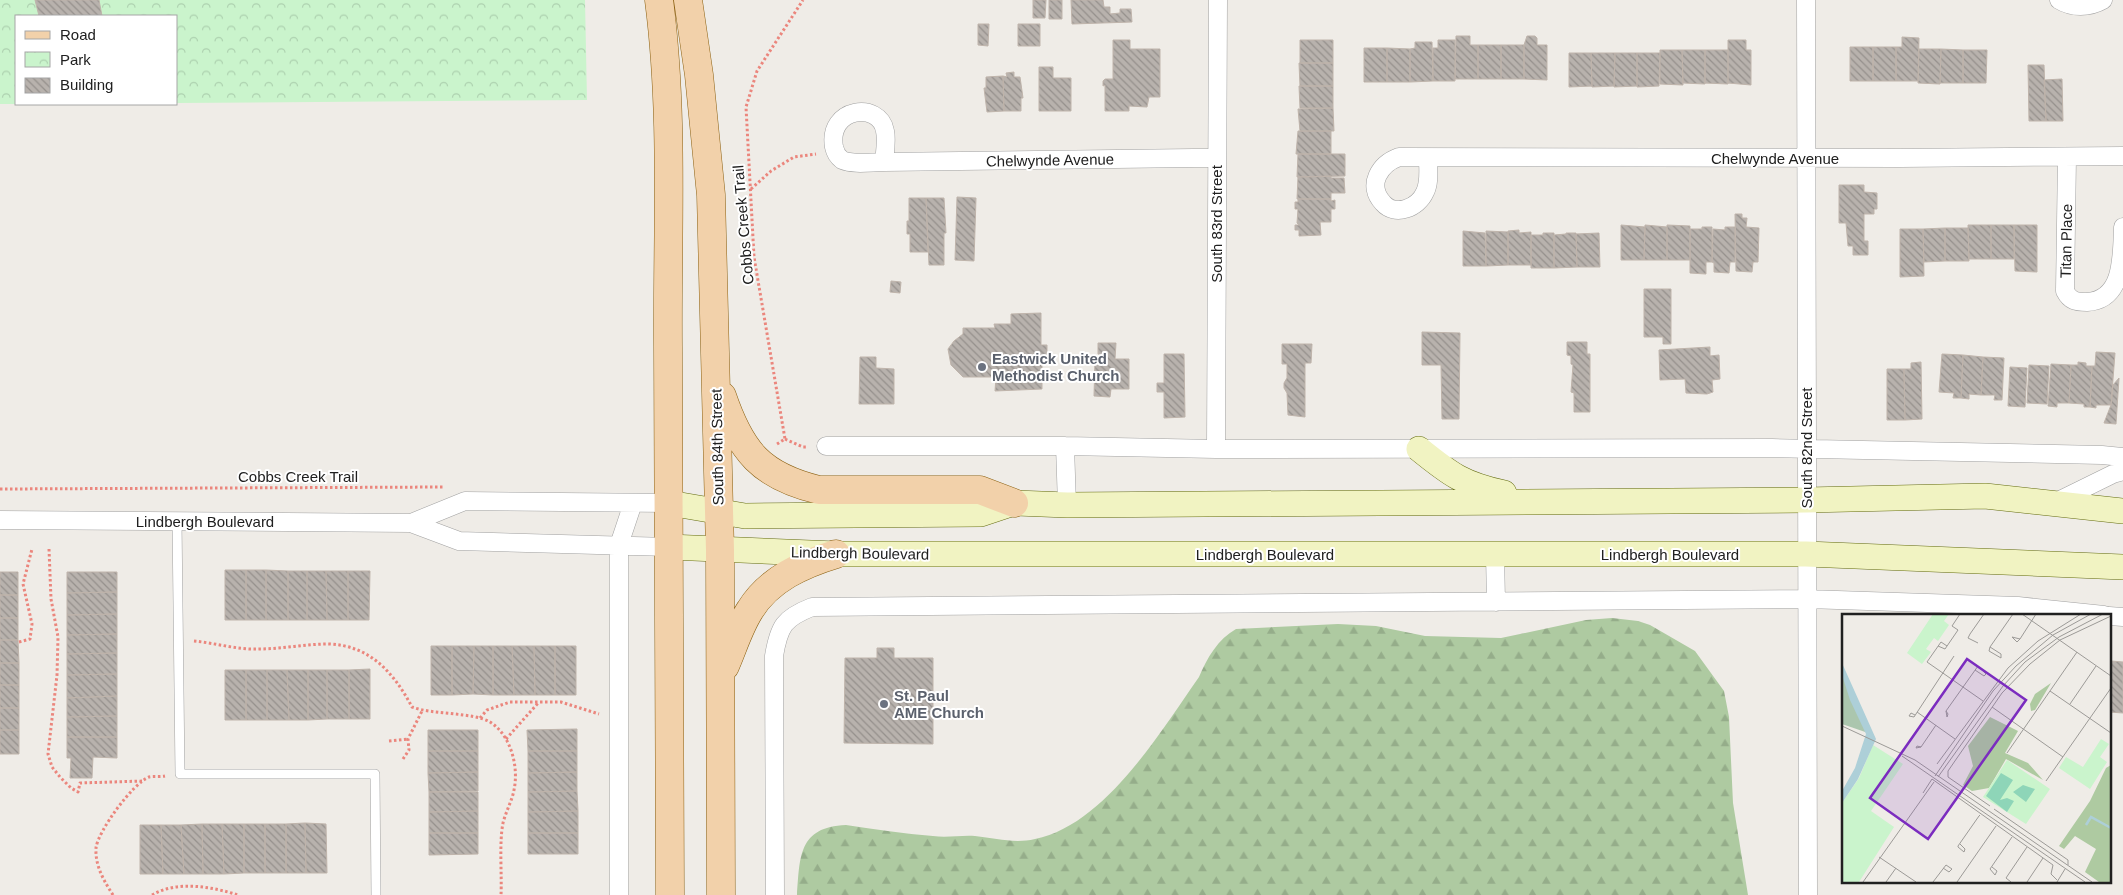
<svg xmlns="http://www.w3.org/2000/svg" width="2123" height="895" viewBox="0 0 2123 895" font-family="Arial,sans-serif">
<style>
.forest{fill:url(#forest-firs)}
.park{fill:url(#park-crowns)}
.building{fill:url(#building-back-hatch);stroke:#bfb4ab}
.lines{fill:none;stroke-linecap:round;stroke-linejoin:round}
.lane-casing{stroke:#a1a1a1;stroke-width:10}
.street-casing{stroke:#a1a1a1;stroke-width:19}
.secondary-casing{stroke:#646c11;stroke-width:26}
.primary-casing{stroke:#8b6011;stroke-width:29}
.path{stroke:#eb867d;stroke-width:3;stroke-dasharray:2.5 2.5;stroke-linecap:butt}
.lane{stroke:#fff;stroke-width:9}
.street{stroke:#fff;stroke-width:18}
.secondary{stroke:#f1f3c2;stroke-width:25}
.primary{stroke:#f2d1aa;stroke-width:28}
.worship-dot{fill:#6b7280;stroke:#fff;stroke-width:2}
.labels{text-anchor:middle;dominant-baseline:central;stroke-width:4;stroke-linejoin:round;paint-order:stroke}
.street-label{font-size:15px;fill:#202020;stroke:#fff}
.worship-label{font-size:15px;font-weight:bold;fill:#5b616d;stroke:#fff;text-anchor:start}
.inset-river{fill:none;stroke:#adcfd8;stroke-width:2.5}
.inset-road{fill:none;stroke:#9c9a97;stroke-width:1}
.view{fill:#7b2cbf;fill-opacity:0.15;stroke:#7b2cbf;stroke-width:2.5}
.inset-edge{fill:none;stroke:#202020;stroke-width:2.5}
</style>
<defs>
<pattern id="forest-firs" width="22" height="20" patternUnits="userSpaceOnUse" patternTransform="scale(1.25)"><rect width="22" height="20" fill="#aecaa1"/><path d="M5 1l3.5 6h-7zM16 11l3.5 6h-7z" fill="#95ad8a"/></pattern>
<pattern id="park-crowns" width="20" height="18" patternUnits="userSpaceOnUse" patternTransform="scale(1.25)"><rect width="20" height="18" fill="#caf4cc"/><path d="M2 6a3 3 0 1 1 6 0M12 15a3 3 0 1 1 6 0" fill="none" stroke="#add1af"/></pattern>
<pattern id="building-back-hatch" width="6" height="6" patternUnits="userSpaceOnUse" patternTransform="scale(1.25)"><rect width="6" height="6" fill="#b8b2ad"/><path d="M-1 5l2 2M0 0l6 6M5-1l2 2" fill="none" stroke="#95908c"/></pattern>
</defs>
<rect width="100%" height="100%" fill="#efece7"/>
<path class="forest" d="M1612,618l26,3 12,4 45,26 29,40 5,26 4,86 15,92h-951c3,-38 1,-68 49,-70 29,4 58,9 87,11 14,2 28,-1 42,0 21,2 39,8 60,3 70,-14 126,-108 164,-162 8,-19 19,-38 37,-48l102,-5 38,2 49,10 76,2 85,-18z"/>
<path class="park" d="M0,0h585l2,100 -411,3v-87h-160v88h41h-57z"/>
<path class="building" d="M35,0h64l3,16h-63z
M1033,0h13l-1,18h-12z
M1049,0h13v19h-13z
M1071,0h32l1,7h6v7l10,-1v-4h11l1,13 -60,2z
M978,24h11l-1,22 -10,-1z
M1018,24h22v22h-22z
M1456,36h14v9h8v34h-23z
M1527,36h8l2,2v7h10v35l-23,-1v-34z
M1902,37l17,1 -1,43h-22v-34h6z
M1113,40h17v9h30v48h-11l-2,10 -18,-1v5h-24v-26l-2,1v-5l2,-2h8z
M1300,40h33v23h-33z
M1438,40h17v41h-22v-33h5z
M1728,40h18v10h5v35l-23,-2z
M1415,42h17l1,39 -23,1v-33l5,-1z
M1478,45h23v34h-23z
M1501,45h23v34h-23z
M1850,47h23v34h-23z
M1873,47h23v34h-23z
M1364,48h23v34h-23z
M1387,48l23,1v33h-23z
M1919,49h22l-1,35 -22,-1z
M1941,49l22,1v33h-23z
M1660,50h22l1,35 -23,-1z
M1682,50h23v34l-22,-1z
M1705,50h23v34l-23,-1z
M1963,50h24l-1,33h-23z
M1569,53h22l1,33 -23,1z
M1591,53h24l-1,33 -22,1z
M1615,53h22v33l-23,1z
M1637,53h23l-1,33 -22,1z
M1299,63h34v23h-33z
M2028,65h16l2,56h-17z
M1039,67h14v11h18v33h-32z
M1014,72v5h6l3,21h-2v13h-17l-1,-35 4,1 -1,-4z
M1003,76l1,35 -17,1 -3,-24h2v-11z
M2062,79l1,42h-17l-2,-41z
M1299,86h34v22h-33z
M1333,108l1,23h-34l-2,-22z
M1298,131h33v23h-35z
M1298,154h47v22l-48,1z
M1331,176v2h13l1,15h-14v6h-34l1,-22z
M1839,185h25v7l13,1v16h-3v5h-10v27h4v14h-15v-9h-5l-2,-23h-7z
M957,197l19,1 -2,63 -19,-1z
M909,198h17l2,54h-18v-18h-3v-13h2z
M926,198h18l2,35h-2v32h-15z
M1298,199h33v2l4,-1v9h-4v13h-11l1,13 -22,1v-6h-4v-5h4l-2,-2 1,-14h-3v-7h3z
M1735,214h7v4h5l-1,9 13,1 -1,34h-5l-1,10 -16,-1z
M1621,225l24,2 -1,33h-23z
M1645,225l22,2v33h-23z
M1667,225l23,1v34h-23z
M1968,225h23v34h-22z
M1991,225h23v34h-23z
M2014,225h23v47l-22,-1z
M1702,227h10v35h-6v12l-16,-1v-44h12z
M1725,227h10v35h-5l-1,11 -15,-1v-9l-2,-1 1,-33 12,1z
M1945,228v33l-21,1 -1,-33z
M1945,228h23l1,33h-24z
M1900,229h23l1,47 -24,1z
M1519,230v3l12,-1v33h-23v-34z
M1463,231l22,2 1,33h-23z
M1486,231l22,1v33l-22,1z
M1543,233h11v35h-23v-33h12z
M1566,233h10l1,34 -23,1v-33l12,-1z
M1599,233l1,34h-23l-1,-33z
M891,281l10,1 -1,11 -10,-1z
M1644,289h27v55h-8v-7h-19z
M1041,313v32h6v14l-5,-1v31l-47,2 1,-14h-33l-12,-12 -3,-16 6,-8 9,-7v-6h32l-1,-4h17v-10z
M1422,332l38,1 -1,86h-17l-1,-54h-19z
M1567,342h20v12h3v58h-16v-19l-3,-1 2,-27 -2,-1v-8l-4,-1z
M1098,343h18l-1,16h14v30h-18l-1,8 -16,-1 1,-37h8v-4l-5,-1z
M1282,344h30l-1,19h-6v54l-17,-2 -1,-22 -3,-5v-5l3,-5v-14h-5z
M1710,347v9l9,-1 1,24 -8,1 1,12 -6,2 -21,-1 -1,-14 -25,1 -1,-30z
M2096,352l19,1 -4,52h-15v3l-6,-1 2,-41h3z
M1164,354h20l1,63 -21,1v-26h-7v-9h7z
M1942,354l21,1 -2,43h-8l1,-5 -15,-1z
M1963,355l20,2 -2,38 -12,-1v5l-8,-1z
M860,357h16v11l18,1v35h-35z
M1983,357l21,1 -2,42h-8l1,-5h-14z
M1921,362l1,57 -17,1 -1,-51h7v-6z
M2078,362l8,1v3h6l-2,41h-6v-3l-15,-1 2,-38h7z
M2051,364l20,1 -2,38h-12v4l-9,-1z
M2029,365l20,1 -2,38 -20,-1z
M2010,367l17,1 -2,39 -17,-1z
M1887,369h17l1,51h-18z
M2119,378l-3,46 -12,-1 7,-18 2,-20z
M225,570h21v50h-21z
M246,570h20v50h-20z
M266,570l22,1v49h-22z
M288,571h19v49h-19z
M307,571h19l1,49h-20z
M326,571h22v49h-21z
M348,571h22l-1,49h-21z
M0,572h18v23h-18z
M67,572h50v20l-50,1z
M117,592v22l-50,1v-22z
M0,595h18v23h-18z
M117,614v20l-50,1v-20z
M0,618h18v22h-18z
M117,634v19l-50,1v-19z
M0,640h18l1,23h-19z
M431,646h21v49h-21z
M452,646h22l-1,48 -21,1z
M474,646h19v49l-20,-1z
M493,646h19l2,49h-21z
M512,646h22l1,49h-21z
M534,646h21v49h-20z
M555,646h21v49h-21z
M877,648h17v10h39v86l-89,-1 1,-85h32z
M117,653v21l-50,1v-21z
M2111,661l12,1v51l-14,-1z
M0,663h19v22h-19z
M370,669v50h-21v-49z
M225,670h21v50h-21z
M246,670h21v50h-21z
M267,670h20l2,50h-22z
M287,670h21v50h-19z
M308,670h19v49l-19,1z
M327,670h22v49h-22z
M117,674v22l-50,2v-23z
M0,685h19v23h-19z
M117,696v20l-50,1v-19z
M0,708h19v22h-19z
M117,716v21h-50v-20z
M577,729v22h-49l-1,-21z
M0,730h19v24h-19z
M428,730h50v21h-50z
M67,737h50v21l-24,-1 -1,21h-22l1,-20h-4z
M428,751h50v21l-50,1z
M528,751h49v21l-49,1z
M478,772v19l-49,1 -1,-19z
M577,772v19l-49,1v-19z
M577,791l1,20 -50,1v-20z
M429,792h49v19l-49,1z
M478,811v22h-49v-21z
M578,811v22h-50v-21z
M305,823l21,1 1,49h-21z
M305,823l1,50h-20v-49z
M202,824h20l2,50h-21z
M202,824l1,50h-19l-3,-49z
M222,824h22v49l-20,1z
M244,824h21v49h-21z
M265,824h21v49h-21z
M140,825h21l2,49h-23z
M161,825h20l3,49h-21z
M429,833h49v21l-49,1z
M528,833h50v21h-50z"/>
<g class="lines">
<defs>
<path id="lane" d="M177,521l3,253h195l1,121"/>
<path id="street" d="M1806,0l2,895
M2059,0c13,8 30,8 44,0
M2067,157l-2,134c5,10 11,11 22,11 36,-2 35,-44 36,-75
M1428,158c0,11 2,24 -3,34 -7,16 -30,25 -42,11 -17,-18 -3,-39 16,-46l501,1 223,-2
M884,162c1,-10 3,-22 1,-31 -5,-30 -58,-24 -51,16 1,5 4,10 8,13 12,5 29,2 42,2l310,-4h22
M826,446h239l151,3 556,-1 330,7 21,2
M1065,446l2,59
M1216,449l2,-449
M2056,502l57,-28 10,-3
M0,520l411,3 48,18 210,6
M411,523l54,-22 204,2
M1495,554l1,48
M2109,616l14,1
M619,895v-350l14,-42
M775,895l-1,-239c5,-30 10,-38 38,-49l995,-8 211,7 86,9"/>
<path id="secondary" d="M1419,449c32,26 44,35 85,44
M669,503l76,13 236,-2 33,-11 53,2 739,-5 179,-4 138,15
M669,547l167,7h970l317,13"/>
<path id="primary" d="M659,0c15,115 8,231 9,346 0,183 2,366 2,549
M688,0l11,75 12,120 9,355 1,345
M722,396c19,56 39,80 97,94h161l34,13
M725,666c8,-18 14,-39 25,-56 19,-31 53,-46 86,-56"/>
</defs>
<use href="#lane" class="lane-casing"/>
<use href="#street" class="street-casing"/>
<use href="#secondary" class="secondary-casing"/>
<use href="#primary" class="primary-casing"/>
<path class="path" d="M751,189l20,-18 23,-14 22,-3
M785,439l18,8h4
M777,444l8,-5 -31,-182 -8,-150 11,-36 46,-71
M0,489l444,-2
M49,549l2,50 7,38 -1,38 -9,79 4,13 8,10 11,11 7,4 2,-9 64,-2
M194,641c21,2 44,9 65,8 23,0 46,-5 69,-5 42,1 66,29 84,63 21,8 61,5 78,15 21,13 29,45 24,68 -2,11 -8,21 -11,33 -4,20 -1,51 -2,72
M19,642l11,-3 2,-15 -9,-40 9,-35
M480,718l7,-8 23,-8h51l38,12
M506,739l33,-37
M389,741l19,-2
M403,759l6,-9 -1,-11 14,-28
M113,895c-9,-14 -18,-29 -17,-47 2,-17 37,-65 53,-71 4,-1 11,0 16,-1
M152,895c25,-15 61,-8 86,0"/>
<use href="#lane" class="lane"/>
<use href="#street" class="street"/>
<use href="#secondary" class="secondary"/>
<use href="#primary" class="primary"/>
</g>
<g class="worship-dot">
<circle cx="982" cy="367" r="5"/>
<circle cx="884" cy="704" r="5"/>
</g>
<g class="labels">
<g class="street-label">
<text x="1775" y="158">Chelwynde Avenue</text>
<text transform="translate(1050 160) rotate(-1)">Chelwynde Avenue</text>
<text transform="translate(1216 224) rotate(-90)">South 83rd Street</text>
<text transform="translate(743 225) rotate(-95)">Cobbs Creek Trail</text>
<text transform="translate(2066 241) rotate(-89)">Titan Place</text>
<text transform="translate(717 447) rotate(-91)">South 84th Street</text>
<text transform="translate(1806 448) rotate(-90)">South 82nd Street</text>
<text x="298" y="476">Cobbs Creek Trail</text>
<text x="205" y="521">Lindbergh Boulevard</text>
<text transform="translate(860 553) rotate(1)">Lindbergh Boulevard</text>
<text x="1265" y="554">Lindbergh Boulevard</text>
<text x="1670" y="554">Lindbergh Boulevard</text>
</g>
<g class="worship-label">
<text x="992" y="358">Eastwick United<tspan x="992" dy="17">Methodist Church</tspan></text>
<text x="894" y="695">St. Paul<tspan x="894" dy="17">AME Church</tspan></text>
</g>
</g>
<g transform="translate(1842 614)">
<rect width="269" height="269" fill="#efece7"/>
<path d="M209,69l-16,27 -4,1 -1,-7 5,-10zM148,103l28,14 -13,22 23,10 15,17 -37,-21 -17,29 -17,3 -9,-6 10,-19 -5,-20zM269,151v117h-12l-14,-10 11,-23 -21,-13 -11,13 -5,-3 31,-45 16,-33z" fill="#aecaa1"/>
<path d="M0,56l29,64 -29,-10z" fill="#abc6ae"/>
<path d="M91,0h16l-5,7 5,4 -11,16 -4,-3 -8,11 5,3 -9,12 -15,-11zM259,125l8,5 -9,13 7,5 -17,27 -31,-21 7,-11 17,10zM31,131l30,19 -32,47 23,16 -35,55h-17v-79l17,-25zM165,146l43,29 -24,35 -43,-27z" fill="#caf4cc"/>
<path d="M159,159l12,7 -13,20 7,-2 7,3 -7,11 -21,-16zM181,171l12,4 -9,13 -13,-10z" fill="#8ed5b8"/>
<path d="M0,49l34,76 -18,40 -16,24v-12l13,-23 11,-34 -16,-34 -8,-25z" fill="#adcfd8"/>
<path class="inset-river" d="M244,211l5,-8 20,11"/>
<path class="inset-road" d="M180,0l89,62M116,16l-6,-4 8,-12M128,20l14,-20M128,20l-2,4 10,5M178,25l-8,-2 5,5 3,-3 16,-25M96,32l7,3 13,-19M148,33l23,-33M148,33l11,7v4l-12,-7zM85,48l56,39M85,48l14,-20 6,4M208,77l61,42M228,90l26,-38M150,93l71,50M104,97l1,6 1,-3 -2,-3 32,-45 8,8 -2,2 -9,-6M75,98l38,27M73,101l-4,-2 -2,3 5,1 40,-61M0,112l73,34 177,122M79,133l-5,1 1,-2 4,1 15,-22M165,139l70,-101M60,142l183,126M95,150l71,-96 30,-27 43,-27M93,162l58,-85 23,-25 37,-31 38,-21M96,163l65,-91 22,-24 34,-25 44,-23M90,165l121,86 -2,9 6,6M204,167l65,-93M81,179l9,-14M148,192l-42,-29v-6l54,-78 28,-29 30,-24 51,-24M152,195l74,51v5M118,230l5,5 -1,3 -6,-5v-1l21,-30 1,-1M37,243l37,25M150,253l5,4 -2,4 -5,-6 22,-32M21,268l71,-100M44,268l10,-14M91,268l13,-17 6,4 -3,3 -6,-4M115,268l39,-56M169,268l-5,-4 21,-31M185,268l16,-24M215,268l8,-13"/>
<path class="view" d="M125,45l59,41 -98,139 -58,-41z"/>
<rect width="269" height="269" class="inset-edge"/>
</g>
<rect x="15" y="15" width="162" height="90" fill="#ffffff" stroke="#a6a6a6"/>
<rect x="25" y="31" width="25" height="8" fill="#f2d1aa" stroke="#a6a6a6"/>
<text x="60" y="40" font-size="15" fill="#202020">Road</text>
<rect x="25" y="52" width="25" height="15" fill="url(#park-crowns)" stroke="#a6a6a6"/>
<text x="60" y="65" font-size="15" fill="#202020">Park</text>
<rect x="25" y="78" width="25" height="15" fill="url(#building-back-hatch)" stroke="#a6a6a6"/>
<text x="60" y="90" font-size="15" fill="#202020">Building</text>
</svg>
